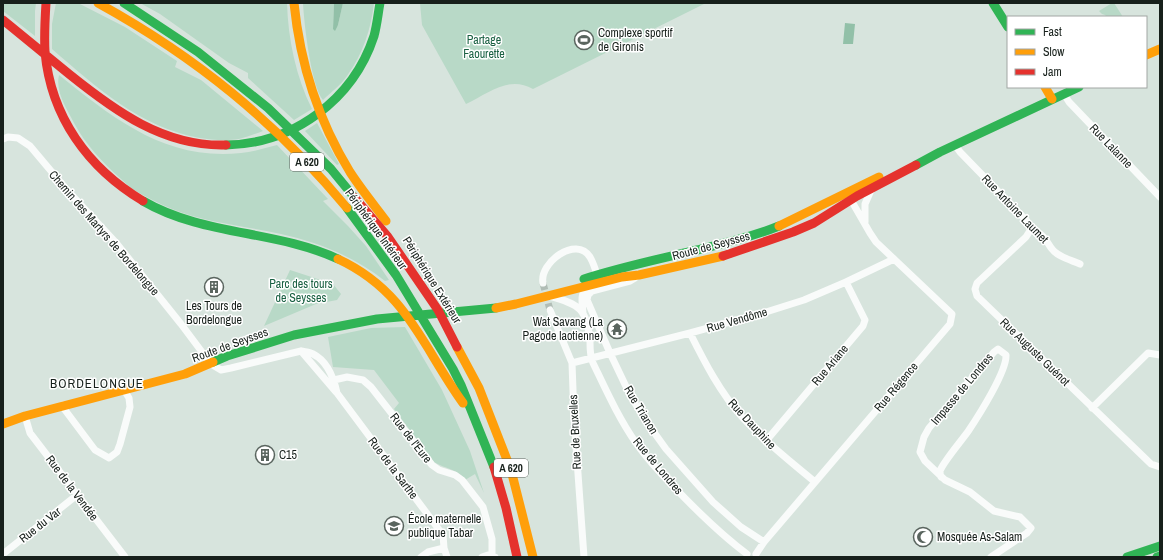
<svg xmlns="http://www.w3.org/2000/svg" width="1163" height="560" viewBox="0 0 1163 560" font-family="'Archivo Narrow',sans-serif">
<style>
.green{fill:#b8d9c7}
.water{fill:#92c0a8}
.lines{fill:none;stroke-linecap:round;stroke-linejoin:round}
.street-tunnel{stroke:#b1bdb6;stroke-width:7;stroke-dasharray:7 3.5;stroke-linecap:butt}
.street{stroke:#f9fbfa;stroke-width:7}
.fast{stroke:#30b455;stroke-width:9}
.slow{stroke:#ff9f0a;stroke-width:9}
.jam{stroke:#e5322d;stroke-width:9}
.labels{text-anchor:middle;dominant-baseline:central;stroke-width:3;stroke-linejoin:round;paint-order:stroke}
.shield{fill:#fff;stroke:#5d635f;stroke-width:1}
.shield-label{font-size:11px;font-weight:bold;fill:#17201b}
.poi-label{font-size:12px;fill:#17201b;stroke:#fff;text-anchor:start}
.park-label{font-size:12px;fill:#196042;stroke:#fff}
.street-label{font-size:12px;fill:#17201b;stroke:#fff}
.neighbourhood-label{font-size:13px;letter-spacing:1px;fill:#17201b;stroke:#fff}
</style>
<rect width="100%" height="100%" fill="#d7e4dd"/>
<path class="green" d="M3,3h33l-1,8v25l-32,-25z
M56,3h22l47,24 52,34 -2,6 26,13 62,51c-8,3 -16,6 -24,8 -12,2 -27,1 -39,-1 -59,-10 -104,-51 -148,-89v-25z
M140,3h147c1,36 9,74 25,106l-18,11 -46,-42v-5l-19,-10 -69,-49z
M303,3h31l-1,26 5,-4 5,-22h31c-3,26 -11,51 -27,73 -6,9 -16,16 -24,24 -12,-14 -19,-77 -20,-97z
M420,3h286l-173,86c-24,-14 -44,4 -67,15l-44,-79z
M1112,3h2l9,14h-16l-2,-2 -3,-1 -3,-3z
M59,75c55,44 107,86 182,78 12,-1 24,-5 36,-8l51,54 -5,2 25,25 18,20 23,34 -4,1c-30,-24 -67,-39 -104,-47 -36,-8 -74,-11 -109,-25 -12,-5 -26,-12 -38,-19 -5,-3 -9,-8 -14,-12 -18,-16 -34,-33 -46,-55 -7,-14 -19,-31 -15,-48z
M317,123l22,41 -2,1 -32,-34z
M290,270l43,14 8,10 -4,6 -21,4 -52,22z
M405,327l37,63 28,61 14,42 -9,-19 -10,6c-7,-11 -20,-11 -31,-18l-40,-53 5,-6 -25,-33 -41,-3 -5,-30 43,-9z"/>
<path class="water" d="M334,3h9l-5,22 -3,6 -2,-2z
M845,23l10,1 -2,20h-10z"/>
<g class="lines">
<path class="street-tunnel" d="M543,283l7,27"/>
<path class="street" d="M1064,94l5,8 91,95
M3,139l5,-2 10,1 12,8 37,44 50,54 64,80 30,40 10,6 10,-2 70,-17c4,1 9,1 12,3 14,7 21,25 24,39l106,142 1,13 3,9
M955,145l5,7 67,69c5,10 5,7 13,13 6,4 8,10 12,15 6,8 19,11 28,15
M865,222v-18l7,-16
M1031,229l-5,8 -49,46 -2,6 2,7 174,168 9,3
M635,278l-5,3 -38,10 -4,4 -1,5 23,53 21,44 17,27 18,25 47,53 28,25 23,15
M543,283c-4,-20 33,-48 47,-26 4,7 6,14 8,21
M549,296c31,8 38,13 41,46 0,8 0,15 3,21 13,27 26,56 43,80 11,16 24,30 38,44 23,24 46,47 73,67
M550,310l22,53 2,55 10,139
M583,313c-1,-12 -3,-17 4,-28
M690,333c15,30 30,59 52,84 22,24 48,44 73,65
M301,351l35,41
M572,363l118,-30 76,-21 38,-12 42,-18 48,-23
M334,380l13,-3 16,3 8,7 61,78 7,5 16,5 7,5 21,27 9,32v16
M63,405l2,5 30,40 14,8 8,-6 3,-8 10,-37 -1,-9 -5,-8
M1092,408l56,-55 12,2
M25,416l5,17 95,124
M766,441l97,-115 2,-6 -19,-38
M941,477c-1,-2 -1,-5 -1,-6 3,-9 23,-32 29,-41 10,-15 38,-59 37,-75l-8,-6 -4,3 -65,76 -5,9 -4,15 5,9 20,19 25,12 24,19 26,6 11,11 -4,5 -36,24
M3,554l74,-59
M756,554l8,-12 186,-218 2,-10 -76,-72 -6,-9 -19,-33 1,-4
M421,557l7,-5 16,-4
M482,557l6,-2 7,2"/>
<path class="fast" d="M124,3l74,49 70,56 63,61 23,28
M993,3l15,24
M226,145c67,-1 127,-45 148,-109 3,-11 4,-22 6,-33
M916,165l24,-13 139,-65
M143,201c60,35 133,29 195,58
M347,208l49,67 57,94 8,16 33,82
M584,279c37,-12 75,-20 113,-29 28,-7 55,-13 82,-24
M213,362l14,-6 67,-21 83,-16 119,-11
M1127,557l33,-11
M1157,557l3,-1"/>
<path class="slow" d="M98,3c98,54 178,119 249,205
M294,3c6,60 24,117 56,169 11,17 24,33 36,49
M1146,55l14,-6
M1045,87l7,12
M779,226l100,-49
M338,259c69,32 84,87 125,144
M496,308l20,-4 106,-27 17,-2 84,-19
M457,347l22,41 32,82 22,87
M3,424l22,-8 160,-42 28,-12"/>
<path class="jam" d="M46,3c-1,16 -2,32 -1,49 6,65 43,116 98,149
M3,20c22,18 44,36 66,54 46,37 95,73 157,71
M354,197l34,40 50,73 19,37
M723,256l70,-24 21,-9 43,-27 59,-31
M494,467l12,41 11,49"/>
</g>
<defs>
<symbol id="stadium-ring" viewBox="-11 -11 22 22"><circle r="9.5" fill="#fff" stroke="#5a655f" stroke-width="1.5"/><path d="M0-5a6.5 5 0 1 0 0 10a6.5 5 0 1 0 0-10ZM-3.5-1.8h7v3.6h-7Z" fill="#5a655f"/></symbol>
<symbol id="building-ring" viewBox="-11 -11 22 22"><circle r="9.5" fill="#fff" stroke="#5a655f" stroke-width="1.5"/><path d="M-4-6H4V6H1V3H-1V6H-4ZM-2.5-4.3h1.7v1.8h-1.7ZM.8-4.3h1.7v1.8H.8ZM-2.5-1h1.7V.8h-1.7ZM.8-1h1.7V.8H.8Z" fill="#5a655f"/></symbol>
<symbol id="temple-ring" viewBox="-11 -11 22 22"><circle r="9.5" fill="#fff" stroke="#5a655f" stroke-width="1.5"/><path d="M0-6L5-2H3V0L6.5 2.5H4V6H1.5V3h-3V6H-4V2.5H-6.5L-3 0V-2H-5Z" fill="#5a655f"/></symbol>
<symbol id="school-ring" viewBox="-11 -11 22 22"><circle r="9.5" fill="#fff" stroke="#5a655f" stroke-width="1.5"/><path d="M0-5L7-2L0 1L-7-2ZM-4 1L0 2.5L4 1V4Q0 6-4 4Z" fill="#5a655f"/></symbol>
<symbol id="mosque-ring" viewBox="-11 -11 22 22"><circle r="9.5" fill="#fff" stroke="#5a655f" stroke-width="1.5"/><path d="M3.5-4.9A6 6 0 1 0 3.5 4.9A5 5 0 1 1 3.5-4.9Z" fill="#5a655f"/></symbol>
</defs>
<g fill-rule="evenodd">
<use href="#stadium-ring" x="573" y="29" width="22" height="22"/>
<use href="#building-ring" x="203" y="276" width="22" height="22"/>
<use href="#temple-ring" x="606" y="318" width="22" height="22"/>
<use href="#building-ring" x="254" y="444" width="22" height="22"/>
<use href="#school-ring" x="383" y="515" width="22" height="22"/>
<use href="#mosque-ring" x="912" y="526" width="22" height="22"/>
</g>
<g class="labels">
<g class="shield">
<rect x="290" y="153" width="34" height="18" rx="3"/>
<rect x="494" y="459" width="34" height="18" rx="3"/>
</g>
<g class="shield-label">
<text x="307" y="162">A 620</text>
<text x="511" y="468">A 620</text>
</g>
<g class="poi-label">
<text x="598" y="33">Complexe sportif<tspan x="598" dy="14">de Gironis</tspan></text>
<text x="214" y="306" text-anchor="middle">Les Tours de<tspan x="214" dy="14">Bordelongue</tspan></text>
<text x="603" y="322" text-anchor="end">Wat Savang (La<tspan x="603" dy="14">Pagode laotienne)</tspan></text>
<text x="279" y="455">C15</text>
<text x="408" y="519">École maternelle<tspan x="408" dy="14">publique Tabar</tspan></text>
<text x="937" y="537">Mosquée As-Salam</text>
</g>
<g class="park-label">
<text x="484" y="40">Partage<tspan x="484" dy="14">Faourette</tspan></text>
<text x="301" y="284">Parc des tours<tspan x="301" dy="14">de Seysses</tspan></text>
</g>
<g class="street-label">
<text transform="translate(1111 146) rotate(46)">Rue Lalanne</text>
<text transform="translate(1015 209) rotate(46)">Rue Antoine Laumet</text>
<text transform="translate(376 229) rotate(54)">Périphérique Intérieur</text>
<text transform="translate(104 233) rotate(49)">Chemin des Martyrs de Bordelongue</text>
<text transform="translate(711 246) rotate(-15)">Route de Seysses</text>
<text transform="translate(432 280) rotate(58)">Périphérique Extérieur</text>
<text transform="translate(737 320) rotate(-16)">Rue Vendôme</text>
<text transform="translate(230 345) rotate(-20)">Route de Seysses</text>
<text transform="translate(1035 352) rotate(44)">Rue Auguste Guénot</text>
<text transform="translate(830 365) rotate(-50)">Rue Ariane</text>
<text transform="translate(896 387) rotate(-50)">Rue Régence</text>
<text transform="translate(962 389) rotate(-50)">Impasse de Londres</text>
<text transform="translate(641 410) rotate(59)">Rue Trianon</text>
<text transform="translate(752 424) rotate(47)">Rue Dauphine</text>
<text transform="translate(575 432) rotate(-93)">Rue de Bruxelles</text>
<text transform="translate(411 438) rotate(52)">Rue de l'Eure</text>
<text transform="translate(658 466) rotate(50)">Rue de Londres</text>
<text transform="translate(393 468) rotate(53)">Rue de la Sarthe</text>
<text transform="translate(72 488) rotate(53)">Rue de la Vendée</text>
<text transform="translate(40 525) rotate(-38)">Rue du Var</text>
</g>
<g class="neighbourhood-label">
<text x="97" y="383">BORDELONGUE</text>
</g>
</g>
<rect width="1163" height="560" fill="none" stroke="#17201b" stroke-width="8"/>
<rect x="1007" y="16" width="140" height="72" fill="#ffffff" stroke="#a2a6a4"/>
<rect x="1015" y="29" width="20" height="6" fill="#30b455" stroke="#a2a6a4"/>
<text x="1043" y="36" font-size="12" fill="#17201b">Fast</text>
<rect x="1015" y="49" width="20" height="6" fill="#ff9f0a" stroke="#a2a6a4"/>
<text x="1043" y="56" font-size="12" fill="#17201b">Slow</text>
<rect x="1015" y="69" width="20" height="6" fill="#e5322d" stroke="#a2a6a4"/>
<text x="1043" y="76" font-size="12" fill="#17201b">Jam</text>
</svg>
